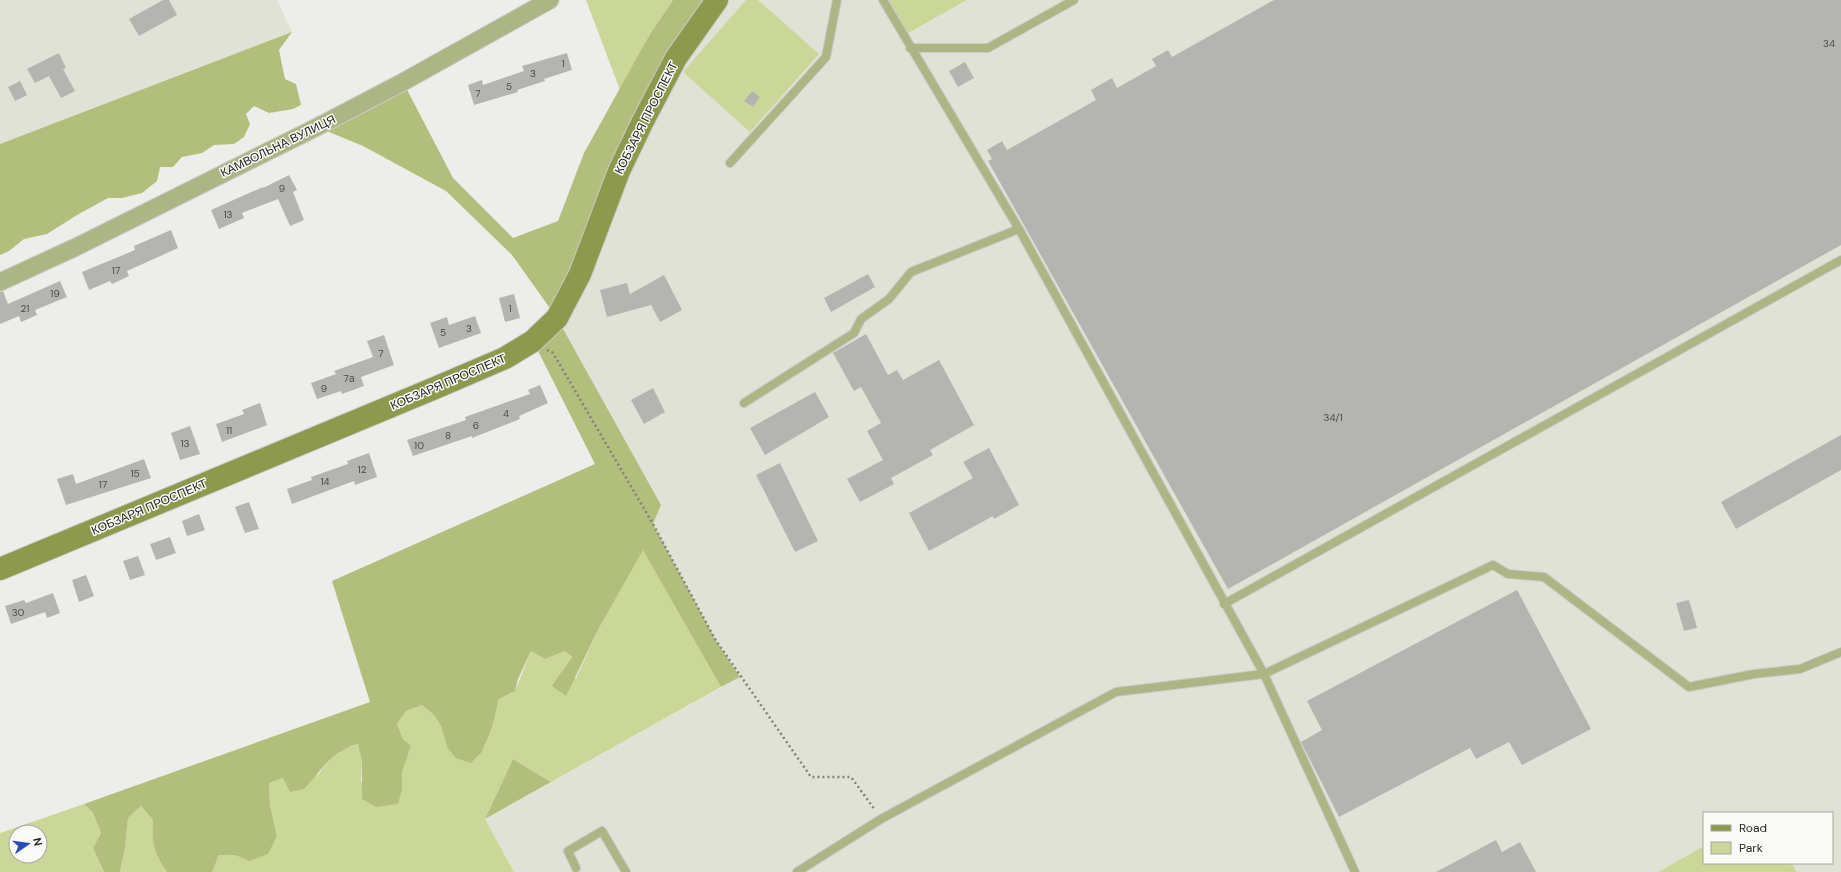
<svg xmlns="http://www.w3.org/2000/svg" width="1841" height="872" viewBox="0 0 1841 872" font-family="'DM Sans',sans-serif">
<style>
.built{fill:#e0e2d6}
.green{fill:#cbd799;fill-rule:evenodd}
.forest{fill:#b2be7b}
.building{fill:#b4b5b0}
.lines{fill:none;stroke-linecap:round;stroke-linejoin:round}
.service-casing{stroke:#c9cac6;stroke-width:10}
.minor-casing{stroke:#c9cac6;stroke-width:19}
.secondary-casing{stroke:#c9cac6;stroke-width:24}
.path{stroke:#81827f;stroke-width:2.5;stroke-dasharray:2 3;stroke-linecap:butt}
.service{stroke:#acb685;stroke-width:8}
.minor{stroke:#acb685;stroke-width:17}
.secondary{stroke:#8d9a4d;stroke-width:22}
.labels{text-anchor:middle;dominant-baseline:central;stroke-width:3;stroke-linejoin:round;paint-order:stroke}
.number-label{font-size:10px;fill:#4a4a48}
.street-label{font-size:12px;fill:#262725;stroke:#fafbf6}
</style>
<rect width="100%" height="100%" fill="#edeee9"/>
<path class="built" d="M0,0h277l15,32 -292,112z
M717,0h166l20,36 64,-36h874v872h-44l-6,-9h41v-50h-128v33l-46,26h-1144l-29,-53 255,-142 -25,-38 -62,-115 8,-19 -104,-187 44,-102z"/>
<path class="green" d="M586,0h87l-23,34 -30,56z
M746,0h12l61,54 -69,78 -67,-60z
M883,0h84l-64,36z
M643,549l78,138 -170,95 -38,-23 -28,60 29,53h-302l7,-17h16l14,6 28,-25 -7,-31 -1,-22 14,-5 35,-3c11,-17 21,-26 41,-31l3,17 -1,21 41,7v-16l9,-27 -8,-7 -6,-15 9,-13 16,-6 12,10 7,11 6,21 24,16 11,-11 10,-24 7,-29 16,-8 16,-40 14,8 20,-8 7,6 -10,14 14,7 23,-50z
M84,804l9,9 8,20 -8,15 11,24h-104v-39zM16,832h24v24h-24z
M141,806l12,14c-2,23 1,34 14,52h-47l5,-24 3,-30z
M1704,846v17h87l6,9h-139z"/>
<path class="forest" d="M673,0h44l-41,58 -119,260 104,187 -8,19 62,115 25,38 -19,10 -78,-137 -44,78 -33,68 -14,-10 20,-29 -7,-6 -20,8 -14,-8 -13,28 -3,12 -16,8 -7,29 -10,24 -11,11 -15,-5 -9,-11 -6,-21 -7,-11 -12,-10 -16,6 -9,13 6,15 8,7 -9,27v16l-4,15 -22,3 -14,-8v-38l-4,-17c-27,7 -36,26 -54,45l-14,3 -7,-14 -14,5 1,22 7,31 -9,18 -19,7 -14,-6h-16l-7,17h-45c-13,-18 -16,-29 -14,-52l-12,-14 -13,12 -3,30 -5,24h-16l-11,-24 8,-15 -8,-20 -9,-9 286,-102 -38,-121 263,-117 -62,-123 24,-23 -45,-63 -66,-64 -83,-45 -46,-19 86,-45 50,96 60,60 45,-17 26,-68 66,-119z
M292,32l-13,18 6,29 11,5 5,21 -8,4 -24,4 -15,-7 -8,8 4,10 -6,13 -10,7 -20,1 -12,8 -20,4 -9,10h-13l-3,14 -15,12 -20,5h-14l-31,17 -30,19 -23,5 -15,12 -9,4v-111z
M513,759l38,23 -66,37z"/>
<path class="building" d="M163,0h6l8,15 -38,21 -10,-17z
M1274,0h567v245l-613,344 -240,-428 4,-2 -5,-9 15,-9 5,9 89,-50 -5,-10 21,-12 5,10 39,-22 -4,-7 16,-9 4,7z
M59,53l7,15 -3,1 12,22 -14,7 -12,-22 -14,7 -8,-14z
M567,53l5,17 -28,9 1,2 -28,9 1,2 -44,13 -6,-20 14,-5 1,5 41,-14 -2,-5z
M965,62l9,16 -16,9 -9,-16z
M20,81l7,14 -12,6 -7,-14z
M752,91l8,6 -7,10 -9,-6z
M289,175l8,15 -4,2 11,28 -14,6 -12,-27 -36,14 2,5 -25,11 -8,-19 52,-23v1z
M171,230l7,18 -51,23 2,5 -17,8 -2,-3 -21,9 -7,-18 53,-22 -1,-4z
M868,274l7,13 -44,25 -7,-14z
M664,275l18,35 -22,12 -9,-17 -44,12 -7,-27 27,-7 3,11z
M60,281l7,16 -32,13 2,5 -16,7 -2,-6 -19,8v-32l3,-1 5,13z
M514,294l6,24 -15,4 -6,-24z
M475,316l6,17 -42,15 -9,-25 17,-6 2,8z
M866,334l22,41 9,-5 6,10 36,-20 35,65 -44,25 3,5 -42,23 3,6 -34,18 -13,-23 36,-19 -16,-29 14,-8 -20,-36 -7,4 -21,-38z
M384,335l10,30 -33,12 3,9 -22,8 -1,-3 -24,8 -6,-16 25,-9 -2,-3 39,-14 -6,-16z
M540,385l8,18 -29,13 1,3 -48,19v-2l-59,20 -6,-16 59,-20 -1,-3 65,-23 -2,-4z
M653,388l12,24 -21,12 -13,-24z
M815,392l14,25 -64,38 -15,-27z
M260,403l7,22 -45,17 -6,-18 28,-10 -2,-4z
M190,426l10,28 -20,6 -9,-27z
M1841,435v35l-105,59 -15,-27z
M989,448l30,57 -25,14 -1,-3 -64,35 -20,-38 64,-35 -10,-16z
M369,453l8,24 -22,8 -1,-4 -62,23 -5,-15 25,-9 -1,-3 37,-13 -1,-3z
M144,459l7,19 -85,27 -9,-26 16,-5 3,10z
M780,463l38,78 -23,11 -39,-77z
M249,502l10,27 -14,4 -10,-26z
M199,514l6,16 -18,6 -5,-15z
M170,537l6,16 -20,7 -6,-16z
M138,556l7,19 -15,5 -7,-19z
M86,575l8,21 -15,6 -7,-22z
M1517,590l74,139 -69,36 -13,-23 -33,17 -6,-11 -131,69 -38,-75 21,-12 -15,-29z
M53,593l7,20 -13,5 -2,-6 -34,12 -6,-18 19,-6 2,3z
M1689,600l8,28 -13,3 -8,-28z
M1496,840l6,12 18,-10 16,30h-100z"/>
<g class="lines">
<defs>
<path id="service" d="M883,0l136,229 245,445 91,198
M910,48h78l86,-48
M730,163l96,-106 11,-57
M744,403l110,-70 7,-14 28,-20 22,-27 108,-43
M1224,604l617,-344
M576,868l-8,-17 34,-20 24,41
M797,872l84,-53 235,-127 148,-18 229,-109 15,9 36,3 145,110 65,-13 46,-5 41,-17"/>
<path id="minor" d="M0,282l76,-35 241,-120 86,-45 147,-82"/>
<path id="secondary" d="M0,569l435,-181 70,-30 28,-17 24,-23 23,-44 39,-103 24,-50 33,-63 41,-58"/>
</defs>
<use href="#service" class="service-casing"/>
<use href="#minor" class="minor-casing"/>
<use href="#secondary" class="secondary-casing"/>
<path class="path" d="M547,350l6,3 100,171 62,115 96,138h40l24,33"/>
<use href="#service" class="service"/>
<use href="#minor" class="minor"/>
<use href="#secondary" class="secondary"/>
</g>
<g class="labels">
<g class="number-label">
<text x="1829" y="43">34</text>
<text x="563" y="63">1</text>
<text x="533" y="73">3</text>
<text x="509" y="86">5</text>
<text x="478" y="93">7</text>
<text x="282" y="188">9</text>
<text x="228" y="214">13</text>
<text x="116" y="270">17</text>
<text x="55" y="293">19</text>
<text x="25" y="308">21</text>
<text x="510" y="308">1</text>
<text x="469" y="328">3</text>
<text x="443" y="332">5</text>
<text x="381" y="353">7</text>
<text x="349" y="378">7а</text>
<text x="324" y="388">9</text>
<text x="506" y="413">4</text>
<text x="1333" y="417">34/1</text>
<text x="476" y="425">6</text>
<text x="229" y="430">11</text>
<text x="448" y="435">8</text>
<text x="185" y="443">13</text>
<text x="419" y="445">10</text>
<text x="362" y="469">12</text>
<text x="135" y="473">15</text>
<text x="325" y="481">14</text>
<text x="103" y="484">17</text>
<text x="18" y="612">30</text>
</g>
<g class="street-label">
<text transform="translate(646 118) rotate(-63)">КОБЗАРЯ ПРОСПЕКТ</text>
<text transform="translate(278 146) rotate(-26)">КАМВОЛЬНА ВУЛИЦЯ</text>
<text transform="translate(448 382) rotate(-23)">КОБЗАРЯ ПРОСПЕКТ</text>
<text transform="translate(149 507) rotate(-23)">КОБЗАРЯ ПРОСПЕКТ</text>
</g>
</g>
<rect x="1703" y="812" width="130" height="52" fill="#fafbf6" stroke="#a5a6a2"/>
<rect x="1711" y="825" width="20" height="6" fill="#8d9a4d" stroke="#a5a6a2"/>
<text x="1739" y="832" font-size="12" fill="#262725">Road</text>
<rect x="1711" y="842" width="20" height="12" fill="#cbd799" stroke="#a5a6a2"/>
<text x="1739" y="852" font-size="12" fill="#262725">Park</text>
<g transform="translate(28 844) rotate(77)"><circle r="19" fill="#fafbf6" stroke="#a5a6a2"/>
<path d="M0-3L7 15L0 10L-7 15Z" fill="#2c4bbb"/>
<text y="-6" font-size="11" font-weight="bold" text-anchor="middle" fill="#262725">N</text>
</g>
</svg>
